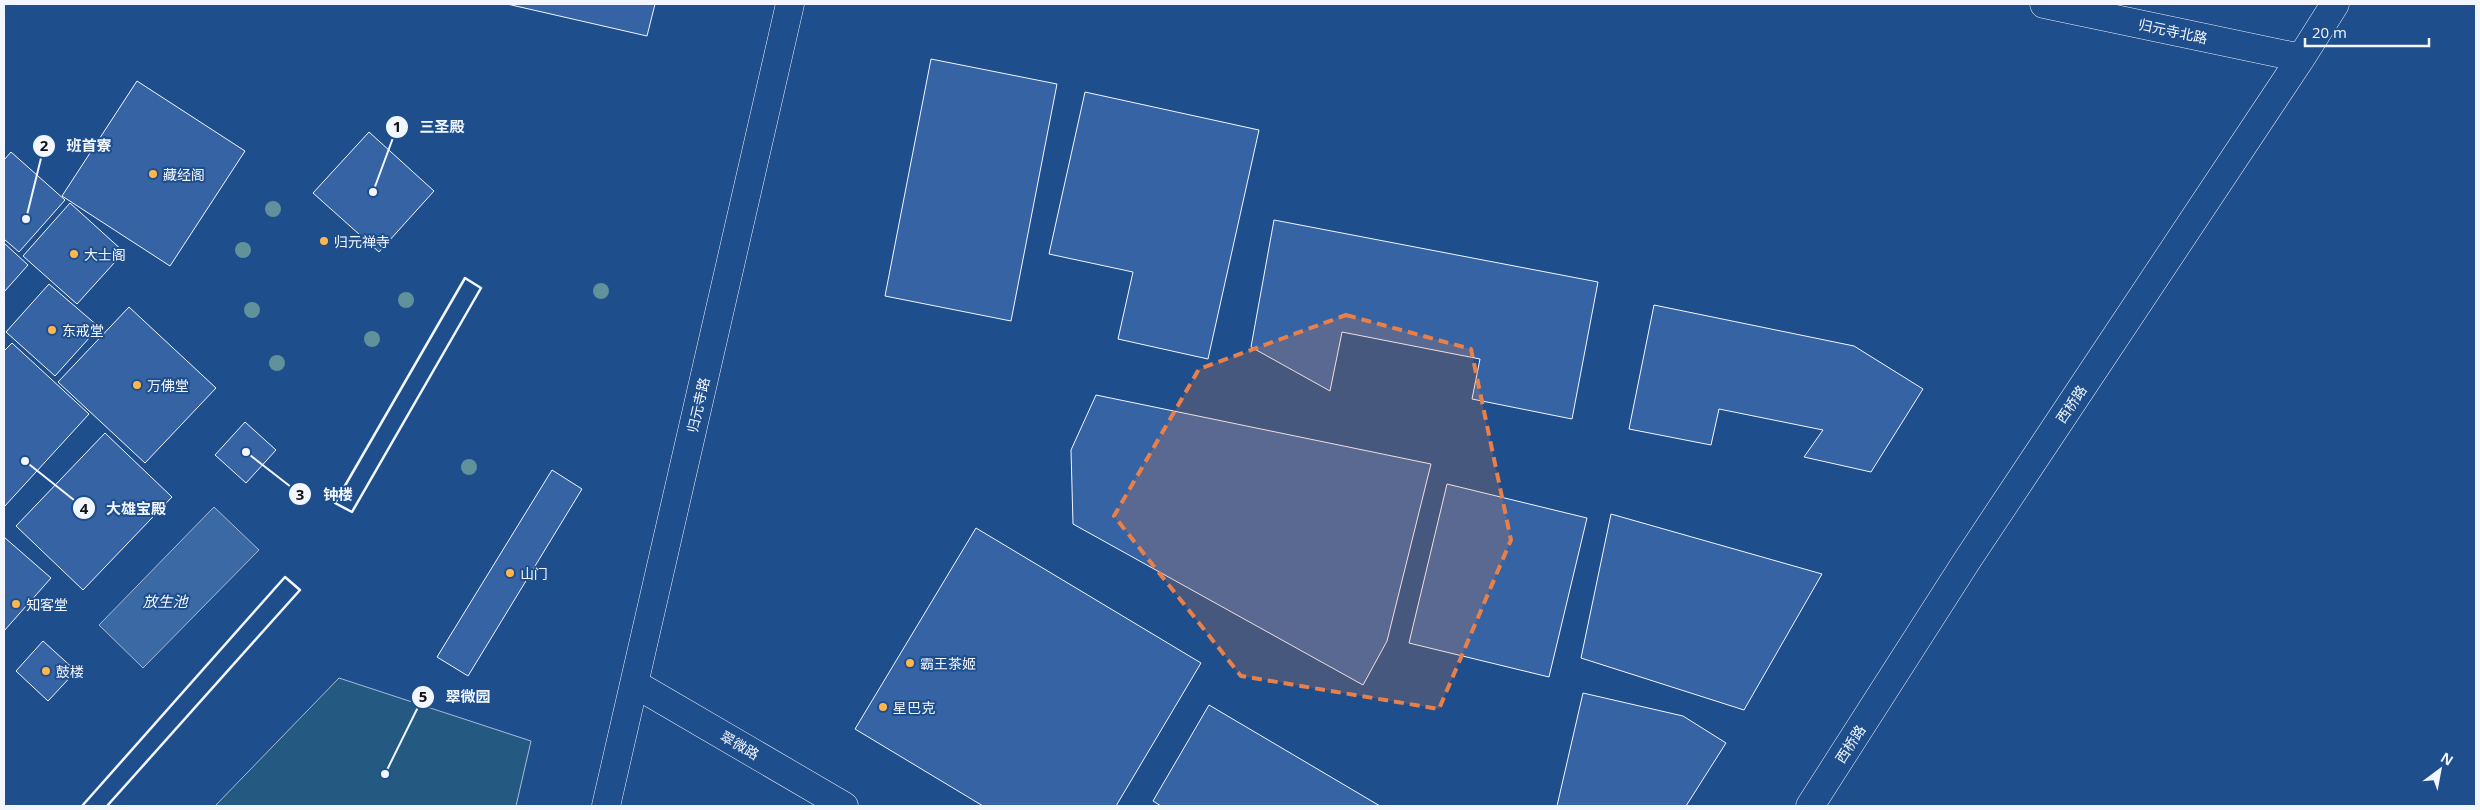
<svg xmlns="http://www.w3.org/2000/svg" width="2480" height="810" viewBox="0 0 2480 810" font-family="'Open Sans','Noto Sans SC',sans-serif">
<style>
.green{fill:#245a82;stroke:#a8bbd7}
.water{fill:#3b69a3;stroke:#a8bbd7}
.building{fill:#3563a3;stroke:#f2f6ff}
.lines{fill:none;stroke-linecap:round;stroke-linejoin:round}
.street-casing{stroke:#f2f6ff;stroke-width:29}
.secondary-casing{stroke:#f2f6ff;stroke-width:29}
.street{stroke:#1f4e8c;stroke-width:28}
.secondary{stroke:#1f4e8c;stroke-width:28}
.wall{stroke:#f2f6ff;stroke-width:2.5}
.tree{fill:#61919a}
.marked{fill:#ea8049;fill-opacity:0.2;stroke:#ea8049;stroke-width:4;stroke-dasharray:10 6;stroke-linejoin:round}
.poi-dot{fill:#ffb74d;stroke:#1f4e8c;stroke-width:2}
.labels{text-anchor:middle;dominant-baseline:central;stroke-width:4;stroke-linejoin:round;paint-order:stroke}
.street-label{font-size:14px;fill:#f2f6ff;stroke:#1f4e8c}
.poi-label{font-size:14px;fill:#f2f6ff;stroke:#1f4e8c;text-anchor:start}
.water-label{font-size:15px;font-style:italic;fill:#f2f6ff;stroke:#1f4e8c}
.leader{fill:none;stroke:#f2f6ff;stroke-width:2}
.callout-dot{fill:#f2f6ff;stroke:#1f4e8c;stroke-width:2}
.mark-label{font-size:15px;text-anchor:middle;font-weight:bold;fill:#111}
.callout-label{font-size:15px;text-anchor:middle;font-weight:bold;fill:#f2f6ff;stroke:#1f4e8c;stroke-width:4;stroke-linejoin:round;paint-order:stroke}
</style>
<rect width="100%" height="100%" fill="#1f4e8c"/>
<path class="green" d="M339,678l192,63 -15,65h-301z"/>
<path class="water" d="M214,507l45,43 -116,118 -44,-43z"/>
<path class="building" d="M507,4h148l-8,32z
M931,59l126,25 -46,237 -126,-25z
M137,81l108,70 -75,115 -108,-70z
M1085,92l174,38 -51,229 -90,-20 15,-67 -84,-18z
M369,132l65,59 -55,61 -66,-59z
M11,152l54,48 -46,52 -15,-13v-79z
M70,203l54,49 -47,52 -54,-48z
M1274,220l324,62 -26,137 -100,-20 8,-40 -138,-27 -12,59 -79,-44z
M4,243l24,22 -24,27z
M49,284l50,43 -44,49 -49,-44z
M1654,305l200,41 69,43 -52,83 -67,-15 19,-27 -104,-21 -8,36 -82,-16z
M129,307l87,81 -71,75 -87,-81z
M12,343l77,71 -85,93v-156z
M1096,395l335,69 -44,177 -24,44 -290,-161 -2,-74z
M245,422l31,28 -30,33 -31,-28z
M105,433l67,64 -89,93 -67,-64z
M552,470l30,19 -114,187 -31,-19z
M1447,484l140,34 -38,159 -140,-34z
M1611,514l211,60 -78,136 -163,-52z
M976,528l225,135 -85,143h-133l-128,-77z
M4,537l47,41 -47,53z
M43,641l33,30 -28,30 -32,-30z
M1583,693l100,23 43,27 -40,63h-129z
M1209,705l171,101h-219l-8,-5z"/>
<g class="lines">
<defs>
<path id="street" d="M2044,4l257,54
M635,684l209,122
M1810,806l158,-247 333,-501 34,-54"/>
<path id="secondary" d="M606,806l184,-802"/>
</defs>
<use href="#street" class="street-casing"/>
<use href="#secondary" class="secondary-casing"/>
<use href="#street" class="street"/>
<use href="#secondary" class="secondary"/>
<path class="wall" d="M465,278l16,10 -129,224 -17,-9z
M82,806l203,-229 15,13 -193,216"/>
</g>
<g class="tree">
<circle cx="273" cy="209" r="8"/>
<circle cx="243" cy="250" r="8"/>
<circle cx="601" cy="291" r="8"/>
<circle cx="406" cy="300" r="8"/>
<circle cx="252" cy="310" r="8"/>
<circle cx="372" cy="339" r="8"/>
<circle cx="277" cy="363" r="8"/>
<circle cx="469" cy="467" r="8"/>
</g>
<path class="marked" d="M1346,315l125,34 40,191 -72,169 -198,-33 -127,-160 85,-147z"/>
<g class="poi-dot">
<circle cx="153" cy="174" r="5"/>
<circle cx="324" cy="241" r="5"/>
<circle cx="74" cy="254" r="5"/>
<circle cx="52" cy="330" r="5"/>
<circle cx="137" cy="385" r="5"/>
<circle cx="510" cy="573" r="5"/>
<circle cx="16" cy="604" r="5"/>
<circle cx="910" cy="663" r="5"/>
<circle cx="46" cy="671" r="5"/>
<circle cx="883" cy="707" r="5"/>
</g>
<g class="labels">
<g class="street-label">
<text transform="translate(2173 31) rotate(12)">归元寺北路</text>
<text transform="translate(2071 404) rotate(-56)">西桥路</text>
<text transform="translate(698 405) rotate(-77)">归元寺路</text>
<text transform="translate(1850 744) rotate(-57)">西桥路</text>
<text transform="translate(740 745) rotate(30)">翠微路</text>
</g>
<g class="poi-label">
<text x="163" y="174">藏经阁</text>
<text x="334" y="241">归元禅寺</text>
<text x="84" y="254">大士阁</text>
<text x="62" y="330">东戒堂</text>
<text x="147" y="385">万佛堂</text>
<text x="520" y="573">山门</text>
<text x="26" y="604">知客堂</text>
<text x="920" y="663">霸王茶姬</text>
<text x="56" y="671">鼓楼</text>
<text x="893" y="707">星巴克</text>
</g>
<g class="water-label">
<text x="165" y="601">放生池</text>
</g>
</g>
<path class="leader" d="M373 192L397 127M26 219L44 146M246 452L300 494M25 461L84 508M385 774L423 697"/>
<g class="callout-dot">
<circle cx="373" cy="192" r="5"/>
<circle cx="26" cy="219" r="5"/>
<circle cx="246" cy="452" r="5"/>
<circle cx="25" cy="461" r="5"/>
<circle cx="385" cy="774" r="5"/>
<circle cx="397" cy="127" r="12"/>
<circle cx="44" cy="146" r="12"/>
<circle cx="300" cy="494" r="12"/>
<circle cx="84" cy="508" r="12"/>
<circle cx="423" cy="697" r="12"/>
</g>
<g class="mark-label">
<text x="397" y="132">1</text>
<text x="44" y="151">2</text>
<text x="300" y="500">3</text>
<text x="84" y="514">4</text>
<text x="423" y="702">5</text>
</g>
<g class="callout-label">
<text x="442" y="132">三圣殿</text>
<text x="89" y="151">班首寮</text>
<text x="338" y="500">钟楼</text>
<text x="136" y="514">大雄宝殿</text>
<text x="468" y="702">翠微园</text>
</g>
<rect width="2480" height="810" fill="none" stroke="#f2f6ff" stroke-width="10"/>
<g transform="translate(2440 770) rotate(32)" stroke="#1f4e8c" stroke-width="4" paint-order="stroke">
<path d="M0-4L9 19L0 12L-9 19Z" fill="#f2f6ff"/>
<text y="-8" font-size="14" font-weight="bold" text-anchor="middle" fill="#f2f6ff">N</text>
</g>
<path d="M2305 38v8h124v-8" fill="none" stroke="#f2f6ff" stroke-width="2.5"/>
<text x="2312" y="38" font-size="15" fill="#f2f6ff" stroke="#1f4e8c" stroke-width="4" paint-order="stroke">20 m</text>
</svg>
